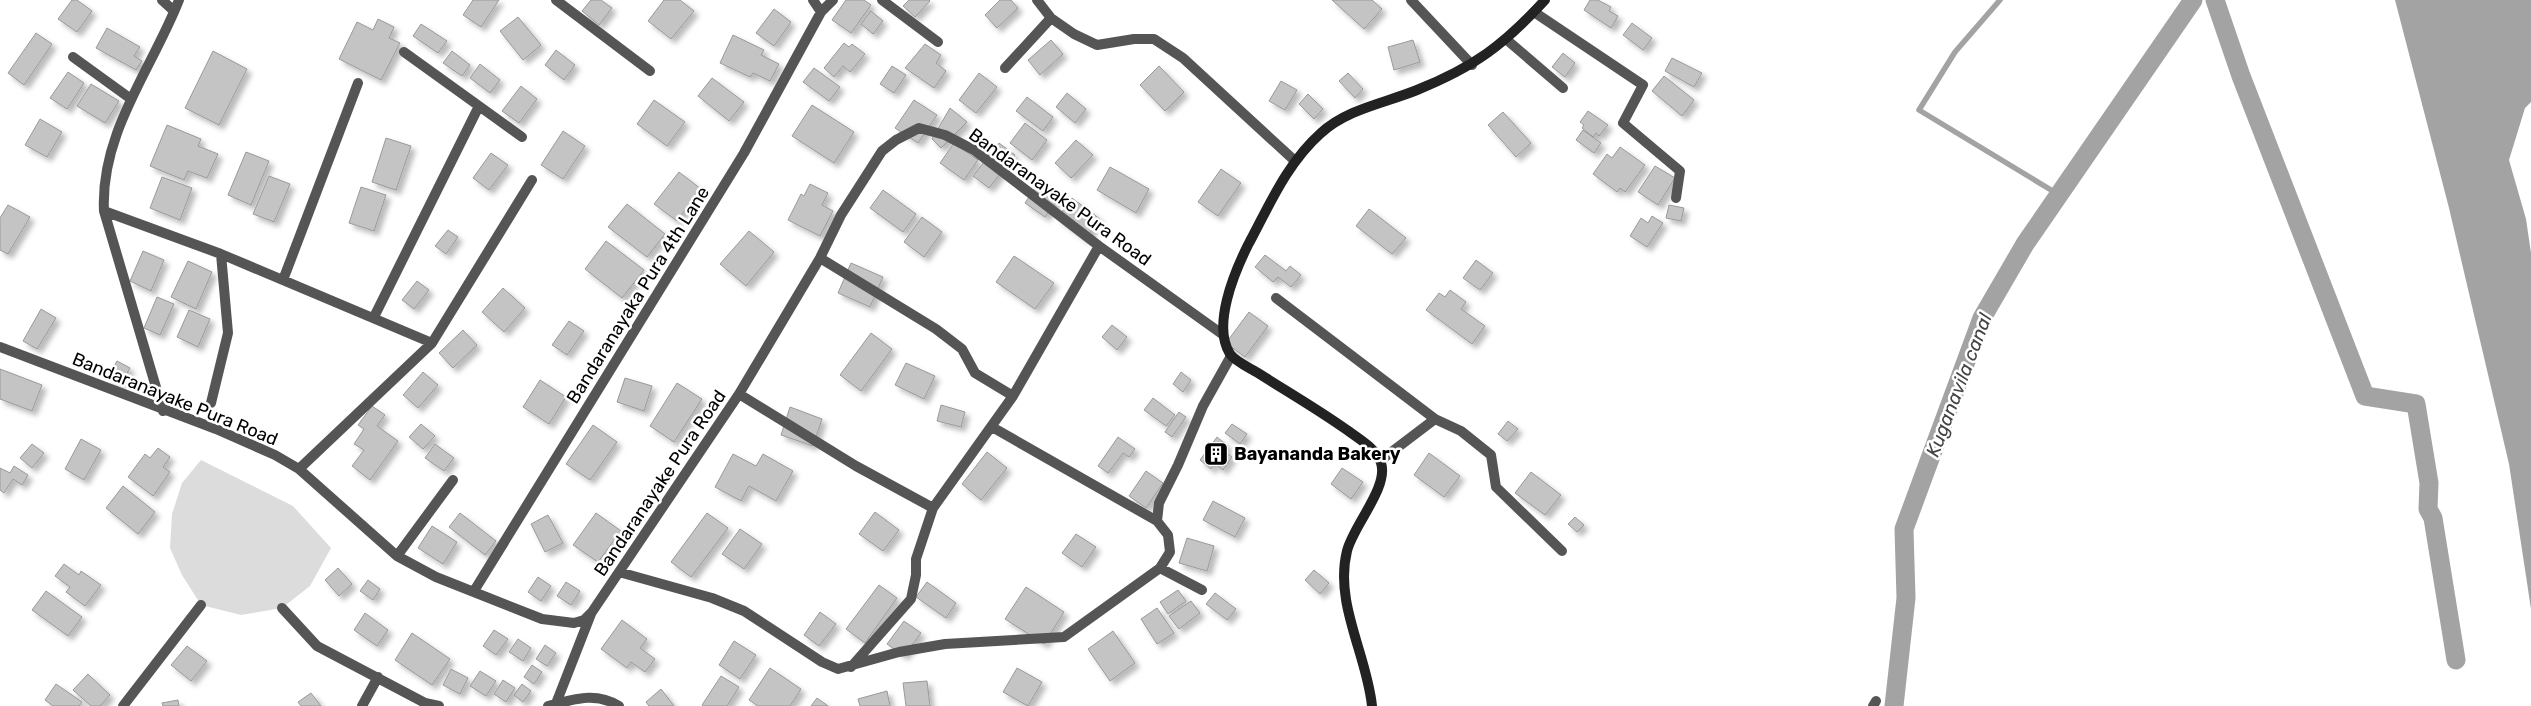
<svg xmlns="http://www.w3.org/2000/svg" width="2531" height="706" viewBox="0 0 2531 706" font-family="Rubik,sans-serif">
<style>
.green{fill:#dcdcdc}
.water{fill:#a3a3a3}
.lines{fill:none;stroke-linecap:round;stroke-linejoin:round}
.stream{stroke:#a3a3a3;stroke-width:5.5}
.canal{stroke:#a3a3a3;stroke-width:19}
.building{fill:#c4c4c4;stroke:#999;filter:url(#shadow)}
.street{stroke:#555;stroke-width:10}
.secondary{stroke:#222;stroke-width:10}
.labels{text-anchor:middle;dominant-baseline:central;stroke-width:5;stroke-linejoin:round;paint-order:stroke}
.street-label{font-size:18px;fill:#000;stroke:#fff}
.poi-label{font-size:18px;font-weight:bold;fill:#000;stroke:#fff;text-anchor:start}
.water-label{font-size:19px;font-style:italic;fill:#444;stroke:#fff}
</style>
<defs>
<filter id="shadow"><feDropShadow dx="4.5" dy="4.5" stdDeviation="2.5" flood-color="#0004"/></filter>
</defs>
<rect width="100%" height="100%" fill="#fff"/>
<path class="green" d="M201,460l92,46 38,42 -21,38 -28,22 -41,7 -40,-10 -19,-30 -12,-27 2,-34 10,-31z"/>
<path class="water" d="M2395,0h136v102l-6,6 -16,52 17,59 5,34v356l-22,-145 -60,-256z"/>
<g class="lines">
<path class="stream" d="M2000,0l-45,52 -36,58 142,86"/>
<path class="canal" d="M2215,0l26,76 124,320 51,8 13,79 -1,26 5,9 23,142
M1894,706l12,-108 -2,-69 78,-211 43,-74 168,-244"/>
</g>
<path class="building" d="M72,0h5l15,11 -15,21 -19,-13z
M473,0h26l-18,27 -18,-12z
M591,0h10l11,8 -13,17 -17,-14z
M664,0h16l14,11 -23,28 -23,-18z
M846,0h18l7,5 -20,28 -19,-13z
M909,0h20l1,1 -15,16 -12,-11z
M1000,0h11l7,8 -21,20 -12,-13z
M1332,0h40l10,9 -18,20z
M1590,0h8l13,7 -2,4 9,5 -7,12 -27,-18z
M774,9l17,13 -17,24 -18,-13z
M871,11l12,10 -10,13 -12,-10z
M518,17l23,28 -18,15 -23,-29z
M378,19l16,8 -5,11 11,5 -19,37 -42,-21 18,-37 16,8z
M1632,23l20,15 -9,12 -20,-15z
M421,24l26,17 -9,12 -25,-17z
M107,28l33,19 -6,9 8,5 -6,9 -40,-22z
M36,33l16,11 -28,41 -16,-12z
M733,35l31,15 -3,5 18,9 -9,17 -17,-8 -3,4 -30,-14z
M1051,40l12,14 -23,21 -12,-15z
M1413,40l7,22 -26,8 -6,-23z
M844,43l5,4 3,-3 13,10 -15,18 -7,-6 -9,11 -10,-9z
M925,44l16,11 -5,8 10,8 -12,17 -29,-20z
M556,50l19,15 -11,15 -19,-15z
M213,51l34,18 -28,56 -34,-17z
M452,51l18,14 -8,11 -19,-13z
M1563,53l12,10 -10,14 -13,-10z
M1672,58l30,15 -8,14 -29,-16z
M480,64l20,16 -10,13 -20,-15z
M892,66l14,9 -12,18 -14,-9z
M1159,66l25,26 -19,19 -25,-26z
M814,68l26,19 -11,14 -26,-19z
M68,72l16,11 -17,26 -17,-11z
M979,73l18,14 -21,26 -17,-13z
M1348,73l15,16 -8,9 -16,-17z
M1664,76l30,24 -12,16 -30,-25z
M712,78l32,24 -15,19 -31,-25z
M1281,81l16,9 -12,20 -16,-9z
M91,84l28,17 -14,22 -28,-17z
M521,86l16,13 -18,24 -17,-12z
M1067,93l19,16 -11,14 -19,-16z
M1308,94l15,15 -9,10 -15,-15z
M1027,97l26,20 -10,14 -27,-20z
M654,100l31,22 -18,24 -30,-22z
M914,100l23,15 -19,28 -23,-15z
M812,105l42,27 -20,31 -42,-27z
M950,108l17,14 -26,26 -9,-9z
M1588,111l20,14 -9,11 -3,-3 -3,4 -11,-9 2,-3 -4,-3z
M1503,112l28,31 -15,14 -28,-32z
M40,119l22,13 -15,25 -22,-12z
M1025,123l22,17 -15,20 -22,-17z
M167,125l34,14 -3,7 20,8 -11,24 -19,-7 -4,9 -34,-14z
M1583,130l18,13 -7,10 -18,-13z
M563,131l22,15 -22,33 -22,-14z
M386,138l25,8 -15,44 -24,-8z
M1076,140l17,15 -22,23 -16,-15z
M954,143l24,17 -14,20 -24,-17z
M999,143l16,12 -26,33 -16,-12z
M1620,147l25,18 -20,27 -5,-4 -3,4 -24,-18 14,-20 5,4z
M246,152l23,9 -18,44 -23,-10z
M491,153l17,12 -19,25 -16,-12z
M1655,166l20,12 -17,27 -20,-13z
M1110,167l39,22 -13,24 -39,-23z
M1221,169l20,14 -23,33 -20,-14z
M679,172l22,17 -24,32 -23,-17z
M269,176l21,8 -16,38 -21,-8z
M162,177l30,11 -12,32 -30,-12z
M1040,180l21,14 -16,23 -20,-14z
M810,184l18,9 -6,12 11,6 -13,25 -32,-16 13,-26 3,2z
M361,187l25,8 -12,36 -25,-8z
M883,190l33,24 -13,18 -33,-24z
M1072,198l28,21 -15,20 -28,-21z
M627,204l38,30 -18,23 -39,-30z
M8,205l22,12 -22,37 -8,-4v-32z
M1669,205l15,3 -3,13 -15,-3z
M1369,209l37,29 -14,16 -36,-28z
M1652,216l11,7 -16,24 -17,-11 11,-18 7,5z
M922,217l20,15 -18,25 -20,-15z
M448,230l10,7 -12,17 -11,-8z
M749,231l25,21 -28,34 -26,-22z
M606,241l38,29 -22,28 -37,-29z
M143,251l21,9 -13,31 -21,-10z
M1265,255l21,16 4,-5 11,9 -10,12 -13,-10 -5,5 -18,-15z
M1014,256l40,27 -19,26 -39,-27z
M1476,260l17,13 -13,17 -17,-12z
M188,261l24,11 -16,37 -25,-12z
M851,263l32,14 -13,30 -32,-14z
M417,281l12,9 -15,19 -12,-9z
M503,288l22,20 -21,24 -22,-20z
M1450,290l16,12 -5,7 24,17 -13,18 -46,-34 13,-17 6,4z
M157,297l17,7 -14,31 -16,-7z
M41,309l15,9 -19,31 -14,-8z
M189,310l21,9 -12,28 -21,-10z
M1249,312l19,14 -23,31 -19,-14z
M569,321l15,10 -17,24 -15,-10z
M1112,325l15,12 -10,13 -15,-13z
M463,330l14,15 -24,23 -14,-15z
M871,333l21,16 -31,42 -21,-16z
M117,361l13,7 -9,16 -13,-7z
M906,363l29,13 -11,23 -29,-14z
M0,369l42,16 -10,26 -32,-12z
M423,372l15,13 -20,23 -15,-13z
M1181,372l10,8 -8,12 -10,-8z
M625,378l27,8 -8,25 -27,-9z
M540,380l26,17 -17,27 -26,-17z
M677,383l25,16 -28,43 -24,-16z
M1153,398l22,17 -9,11 -22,-16z
M941,405l24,7 -4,15 -24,-6z
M372,406l13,9 -8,11 21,15 -28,39 -18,-14 12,-16 -10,-6 10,-15 -6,-4z
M790,407l32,12 -9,27 -32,-11z
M1179,412l7,5 -14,20 -7,-5z
M1508,421l10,8 -11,12 -9,-7z
M421,424l14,12 -12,13 -14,-12z
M1232,424l15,10 -7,10 -15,-11z
M593,425l24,17 -27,38 -24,-16z
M1118,437l17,12 -6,8 -6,-4 -15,20 -10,-7z
M1217,437l11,9 -4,5 8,6 -9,13 -8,-6 -4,5 -11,-9z
M81,439l20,11 -17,30 -19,-11z
M32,444l12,9 -12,15 -12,-10z
M435,444l19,14 -10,13 -19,-13z
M158,448l12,9 -7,10 7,5 -17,24 -25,-19 17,-23 5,4z
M987,452l20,16 -26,32 -19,-16z
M1429,453l31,23 -16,21 -30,-22z
M733,454l23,12 7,-12 30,17 -17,30 -27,-15 -8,15 -26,-14z
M14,466l14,9 -6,10 -9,-6 -9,14 -4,-3v-22l10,5z
M1342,468l21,14 -12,17 -20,-15z
M1146,471l17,12 -17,25 -17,-12z
M1531,472l30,23 -16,20 -30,-22z
M123,486l32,26 -17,22 -32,-26z
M1213,501l32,17 -10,19 -32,-17z
M875,512l24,18 -16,21 -24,-17z
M460,513l36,28 -11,14 -36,-28z
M596,513l25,18 -23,31 -25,-17z
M707,513l21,15 -37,49 -20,-15z
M548,515l15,28 -18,9 -14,-28z
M1575,517l9,8 -7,7 -9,-8z
M432,526l25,16 -14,22 -25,-16z
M740,529l22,15 -18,25 -22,-15z
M1076,534l20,13 -14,20 -20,-14z
M1187,538l27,8 -7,25 -28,-8z
M64,564l15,11 2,-4 20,14 -16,21 -19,-14 4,-5 -15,-11z
M338,568l14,16 -13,12 -14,-16z
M1314,570l15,13 -9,11 -15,-14z
M538,577l13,9 -10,15 -13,-9z
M368,580l12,9 -7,11 -13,-9z
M566,582l14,9 -9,14 -14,-9z
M927,582l29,21 -10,15 -30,-21z
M879,585l18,13 -32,45 -19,-14z
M1026,587l38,25 -20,32 -39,-25z
M1178,590l8,11 -18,13 -8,-12z
M46,591l36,26 -14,19 -36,-26z
M1215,593l21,16 -9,11 -21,-16z
M1191,601l9,12 -21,16 -10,-13z
M1157,608l17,25 -17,11 -16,-25z
M820,612l16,12 -17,22 -15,-11z
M365,613l23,17 -11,16 -23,-16z
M622,620l25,19 -7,9 15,11 -10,13 -14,-10 -4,6 -26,-19z
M904,621l17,12 -17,23 -17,-12z
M494,630l14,9 -12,16 -13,-9z
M1113,631l22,32 -25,18 -22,-32z
M412,633l38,26 -18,26 -37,-25z
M518,639l13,9 -8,13 -14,-9z
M734,641l22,14 -16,24 -21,-14z
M545,645l11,8 -9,13 -11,-7z
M187,646l20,15 -16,20 -20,-16z
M532,665l10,7 -8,12 -10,-7z
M770,668l31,21 -11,17h-32l-9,-6z
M1017,668l25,14 -14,24 -25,-14z
M451,669l17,9 -8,16 -17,-9z
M480,671l16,10 -10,15 -16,-10z
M88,674l22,21 -10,11h-9l-18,-16z
M721,676l18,11 -12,19h-23l-2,-1z
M503,680l12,8 -9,14 -12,-8z
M927,681l3,25h-24l-3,-23z
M56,684l26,18 -3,4h-26l-8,-6z
M522,684l9,7 -8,11 -9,-7z
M661,689l13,17h-25l-3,-4z
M887,691l3,15h-30l-2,-7z
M311,693l10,13h-20l-3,-4z
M817,698l11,8h-17z
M178,700l1,6h-16l-1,-3z"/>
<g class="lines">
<path class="street" d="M162,0l12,11
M556,0l94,71
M813,0l8,12 12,-12
M882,0l56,42
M1037,0l14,18 23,16 23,11 37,-6h20l29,19 112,103
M1411,0l61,65
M1534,12l109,73 -20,38 57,48 -4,27
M1507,40l56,48
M404,52l75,54
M73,57l58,42
M1005,68l46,-50
M104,211c-4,-78 48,-142 75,-211
M820,258l116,71 26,20 13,24 38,23
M283,280l75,-197
M1276,298l159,121
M374,317l105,-211 43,31
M0,347l216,82 59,26 24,14 98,87 39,21 106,42 32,4 10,-3 8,-8 147,-218 81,-136 21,-43 41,-64 14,-11 23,-12 26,7 29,15 125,96 123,88
M739,394l117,72 77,42
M211,403l17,-70 -7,-79
M163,411l-59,-200 117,43 211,89
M992,427l165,94
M1381,460l54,-41 26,12 30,24 5,32 66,64
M299,469l133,-126 100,-163
M397,556l56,-76
M1160,568l42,22
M619,572l93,26 32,13 78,51 16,7 61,-17 46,-8 119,-7 96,-69 10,-16 -2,-17 -11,-14 2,-18 19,-38 25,-59 28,-50
M474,591l270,-438 77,-141
M282,608l35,38 108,57 14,3
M851,667l60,-68 5,-24v-16l17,-51 80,-112 86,-150
M123,706l78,-101
M362,706l16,-29
M548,706c25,-6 46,-15 71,0
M555,706l36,-92
M1873,706l3,-5"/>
<path class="secondary" d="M1372,706c-5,-51 -38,-103 -25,-155 6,-25 42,-64 34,-88 -4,-14 -23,-25 -34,-33 -28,-20 -59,-38 -89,-57 -8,-5 -22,-11 -28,-19 -18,-28 4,-81 18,-109 21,-39 39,-82 73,-112 26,-24 64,-30 96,-43 57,-23 87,-45 128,-90"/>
</g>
<defs>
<symbol id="building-square" viewBox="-11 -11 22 22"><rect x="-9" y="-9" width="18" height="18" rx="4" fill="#000" stroke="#fff"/><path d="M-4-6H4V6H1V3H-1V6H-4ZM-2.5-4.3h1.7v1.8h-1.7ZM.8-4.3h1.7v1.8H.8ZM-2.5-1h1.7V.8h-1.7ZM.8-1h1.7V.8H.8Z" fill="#fff"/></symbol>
</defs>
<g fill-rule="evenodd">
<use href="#building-square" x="1202" y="440" width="28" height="28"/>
</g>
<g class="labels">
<g class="street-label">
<text transform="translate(1060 197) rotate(36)">Bandaranayake Pura Road</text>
<text transform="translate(638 295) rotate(-58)">Bandaranayaka Pura 4th Lane</text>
<text transform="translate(175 399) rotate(22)">Bandaranayake Pura Road</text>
<text transform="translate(660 483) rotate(-56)">Bandaranayake Pura Road</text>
</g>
<g class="poi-label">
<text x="1234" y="454">Bayananda Bakery</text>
</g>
<g class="water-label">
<text transform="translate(1959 385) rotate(-69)">Kuganavila canal</text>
</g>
</g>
</svg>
